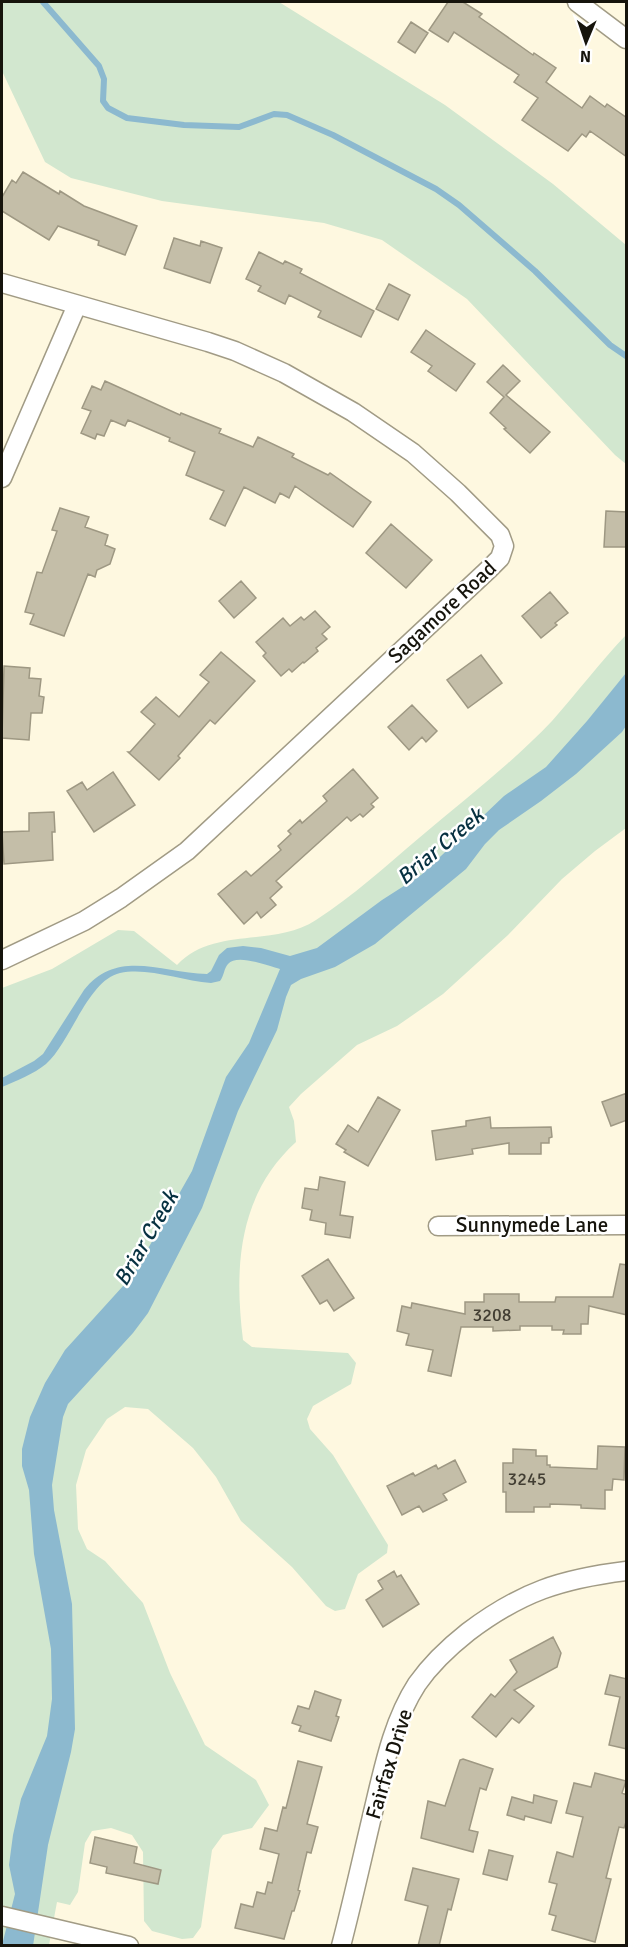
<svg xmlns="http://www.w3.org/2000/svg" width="628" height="1947" viewBox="0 0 628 1947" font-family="Signika,sans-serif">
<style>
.green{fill:#d2e7cf}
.water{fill:#8cb9cf}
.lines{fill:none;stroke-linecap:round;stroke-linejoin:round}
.stream{stroke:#8cb9cf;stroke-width:6}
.building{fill:#c4bea8;stroke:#9e9883;stroke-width:1.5}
.minor-casing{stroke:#a19b85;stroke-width:21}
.minor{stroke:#fff;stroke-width:18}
.labels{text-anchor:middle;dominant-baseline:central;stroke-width:5;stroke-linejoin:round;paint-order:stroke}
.number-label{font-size:18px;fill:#423e33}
.street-label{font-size:21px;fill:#16140c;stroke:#fff}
.water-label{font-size:22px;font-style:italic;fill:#073141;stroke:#fff}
</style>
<rect width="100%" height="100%" fill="#fef8e0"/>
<path class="green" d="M2,2h277l166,103 108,79 73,61v219l-11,-9 -148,-156 -85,-59 -58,-17 -162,-22 -91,-23 -26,-16 -43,-91z
M626,635v193l-31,23 -33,28 -54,56 -65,59 -46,32 -40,19 -56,49 -12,13 5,14 2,21c-58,53 -62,125 -53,198l9,7 96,6 8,10 -5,21 -38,22 -6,13 3,10 23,26 55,90 -1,8 -29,21 -13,35 -10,2 -9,-5 -34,-39 -51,-46 -25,-44 -23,-29 -45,-39 -23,-2 -18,12 -21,31 -10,35 2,44 9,20 18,12 38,42 27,70 35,72 51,35 13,25 -17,23 -29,7 -11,15 -11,77 -8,11 -11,1 -30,-8 -8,-10 -1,-69 -11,-17 -21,-7 -19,3 -7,12 -7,49 -8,13 -13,-3 -8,43 -47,1v-958l50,-19 66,-39 16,1 43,34c37,-39 96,-17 139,-45 37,-24 70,-54 103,-82 45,-38 92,-74 133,-117 25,-28 48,-59 74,-86z"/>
<path class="water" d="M626,673v53l-4,6 -46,42 -35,27 -42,29 -14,14 -19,25 -91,75 -40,23 -34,12 -10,6 -5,12 -9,33 -39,81 -36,97 -54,105 -15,20 -65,71 -5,13 -11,68 2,25 18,94 3,125 -4,23 -23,93 -15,101 -31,-1 13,-51 -6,-29 4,-30 8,-36 26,-63 5,-37 -1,-50 -17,-95 -5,-64 -7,-24v-17l8,-32 15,-34 20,-33 68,-75 59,-104 34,-94 23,-34 31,-74c-12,-3 -43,-16 -52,-5 -4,4 -4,12 -8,17l-9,2c-30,-2 -62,-16 -91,-10 -32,7 -50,70 -74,91 -12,10 -30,17 -44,23v-9l32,-17 9,-7 41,-64c33,-42 79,-17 123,-16l4,-3 8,-16 8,-7 16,-2 18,2 29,8 27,-8 65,-48 39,-25 83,-79 42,-29 41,-46z"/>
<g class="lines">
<path class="stream" d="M43,2l56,64 5,13 -1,22 5,7 19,10 57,7 55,2 35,-13 13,1 46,20 103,54 23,16 76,66 75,74 16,11"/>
</g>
<path class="building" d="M448,2h15l19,12 -3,3 13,9 41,29 1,-2 22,15 -10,14 36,26 8,-12 15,11 2,-3 20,14v39l-37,-26 -4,6 -4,-3 -14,17 -46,-31 16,-22 -24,-16 5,-7 -65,-43 -6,10 -19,-12z
M411,22l17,11 -13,20 -17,-11z
M23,172l36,22 1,-3 24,15 53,20 -12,29 -27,-10 1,-4 -41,-15 -9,14 -47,-29v-14l10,-17 4,3z
M174,238l26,8 1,-5 21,7 -12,35 -46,-15z
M259,252l24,12 2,-3 17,8 -2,4 74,38 -13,26 -43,-20 3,-6 -32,-16 -4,9 -27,-13 3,-5 -15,-7z
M389,284l21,11 -12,25 -22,-11z
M426,330l49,34 -19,27 -28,-20 4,-5 -21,-14z
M503,365l17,16 -14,14 44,37 -20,21 -26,-24 2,-1 -16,-15 14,-16 -17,-15z
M105,381l75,34 1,-2 40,16 -2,4 34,14 5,-10 36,17 -2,3 36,18 2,-2 41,29 -18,25 -58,-41 -6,12 -9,-5 -5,10 -31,-16 -19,39 -15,-7 14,-28 -38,-16 9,-23 -26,-11 1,-3 -42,-18 -3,6 -14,-6 -7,16 -7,-2 -2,5 -14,-6 10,-22 -9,-3 10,-22 9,4z
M60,508l29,9 -4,10 23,8 -3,10 10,4 -5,15 -13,6 -2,7 -7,-3 -24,62 -34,-12 4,-10 -9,-2 12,-40 5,1 15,-42 -5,-1z
M606,511l21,1v35h-23z
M391,524l41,36 -26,28 -40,-35z
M241,581l15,17 -22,20 -15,-17z
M550,592l18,21 -13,10 2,2 -16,13 -19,-22z
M315,611l15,16 -8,7 5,5 -11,9 2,3 -14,12 -1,-1 -11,10 -3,-3 -8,7 -18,-20 3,-3 -10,-11 27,-24 7,8 11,-9 3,3z
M221,652l34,29 -40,43 -5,-4 -32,36 2,2 -21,22 -31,-28h2l25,-28 -14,-12 15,-15 23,20 30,-35 -9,-7z
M481,655l21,28 -34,25 -21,-28z
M4,666l26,2 -1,10 12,1 -2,17 5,1 -2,16h-11l-2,27 -27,-2z
M412,705l25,26 -11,11 -4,-5 -13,13 -21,-23z
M353,769l25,29 -7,6 3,3 -11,10 -3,-3 -9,7 -4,-4 -71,64 6,6 -12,11 6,7 -15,13 -4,-6 -13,12 -26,-30 28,-23 5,5 30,-26 -3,-4 13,-12 -3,-3 12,-11 2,3 25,-22 -4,-5z
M113,772l22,33 -41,27 -27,-41 15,-9 5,8z
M54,812l1,20h-3l1,28 -49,4 -2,-32 27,-1v-18z
M627,1093v27l-16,6 -9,-24z
M378,1097l22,13 -32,56 -24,-14 2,-2 -10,-6 12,-19 10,7z
M490,1117l1,11 60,-1 1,10 -3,1v5h-8v11h-32v-11l-37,6 1,5 -37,6 -4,-29 34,-5v-5z
M320,1177l25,5 -5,33 13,2 -3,21 -25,-4 1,-11 -16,-3 2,-10 -10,-2 3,-20 13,2z
M328,1259l26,39 -20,13 -7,-11 -7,4 -18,-28z
M620,1264l7,1v50l-38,-9 -1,18h-7v10h-18l1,-4h-12v-4h-32v4l-27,1v-4h-32l-10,49 -23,-5 5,-21 -27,-5 3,-11 -12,-3 5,-25 9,2 1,-5 53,11v-12h19v-8h35v8h36l1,-5h57z
M598,1446l27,1 -1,33 -11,-1 -1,11h-7v19l-24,-1v-3l-31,-1v3h-16v5h-28v-20h-3v-29h10v-14l23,1v6h11v9h3v2l47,2z
M455,1460l11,22 -23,12 4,6 -24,12 -4,-6 -17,9 -15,-29 26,-13 2,3 21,-11 2,4z
M394,1571l3,6 4,-2 18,29 -36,23 -17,-27 17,-11 -5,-8z
M553,1637l8,16 -4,14 -43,23 20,16 -15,17 -7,-5 -16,19 -24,-20 19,-23 4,3 22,-25 -7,-12z
M610,1675l17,4v70l-18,-4 11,-48 -15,-3z
M315,1691l26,9 -5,16 3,1 -8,24 -32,-10 2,-5 -9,-3 6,-17 11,3z
M463,1759l30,10 -7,21 -6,-2 -11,42 9,2 -5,20 -52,-14 7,-37 17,5 15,-46z
M298,1761l24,6 -15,57 11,3 -7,26 -4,-1 -9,38 2,1 -6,20h-2l-8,28 -49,-11 6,-24 12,3 4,-15 8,2 3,-12 4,1 7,-29 -19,-5 5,-21 12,3 6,-24 3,1z
M595,1773l31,8 -4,12 5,2v24l-3,9 -5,-1 -13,51 5,1 -16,63 -43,-12 4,-14 -7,-2 8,-30 -8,-2 8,-30 16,5 10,-40 -17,-4 8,-30 17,4z
M534,1795l23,6 -6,22 -26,-7 -1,4 -17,-5 5,-18 21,6z
M95,1837l42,10 -3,16 27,7 -3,14 -52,-11 1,-6 -17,-4z
M489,1850l24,6 -6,24 -24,-6z
M413,1868l46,11 -8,31 -3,-1 -9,37h-21l10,-40 -23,-6z"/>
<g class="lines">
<defs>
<path id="minor" d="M577,2l49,37
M2,283l206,59 27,9 49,22 69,39 60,41 45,40 42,42 4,11 -4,12 -11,11 -302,282 -66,47 -37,23 -82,39
M2,478l75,-173
M438,1226l188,-1
M2,1916l127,30
M341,1946c12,-46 22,-92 33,-138 10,-42 19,-87 43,-124 14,-20 32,-37 51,-52 53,-40 93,-53 158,-61"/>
</defs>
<use href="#minor" class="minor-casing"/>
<use href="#minor" class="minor"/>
</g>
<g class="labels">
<g class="number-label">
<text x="492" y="1315">3208</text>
<text x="527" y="1479">3245</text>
</g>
<g class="street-label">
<text transform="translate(442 612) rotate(-43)">Sagamore Road</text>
<text x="532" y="1225">Sunnymede Lane</text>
<text transform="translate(389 1764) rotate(-73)">Fairfax Drive</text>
</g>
<g class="water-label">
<text transform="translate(440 846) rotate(-40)">Briar Creek</text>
<text transform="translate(146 1238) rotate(-60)">Briar Creek</text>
</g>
</g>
<rect width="628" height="1947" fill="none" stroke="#16140c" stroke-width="6"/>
<g transform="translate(586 42) rotate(182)" stroke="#ffffff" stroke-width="4.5" paint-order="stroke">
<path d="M0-4.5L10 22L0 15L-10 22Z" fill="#16140c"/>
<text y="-9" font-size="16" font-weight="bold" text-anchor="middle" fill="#16140c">N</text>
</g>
</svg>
